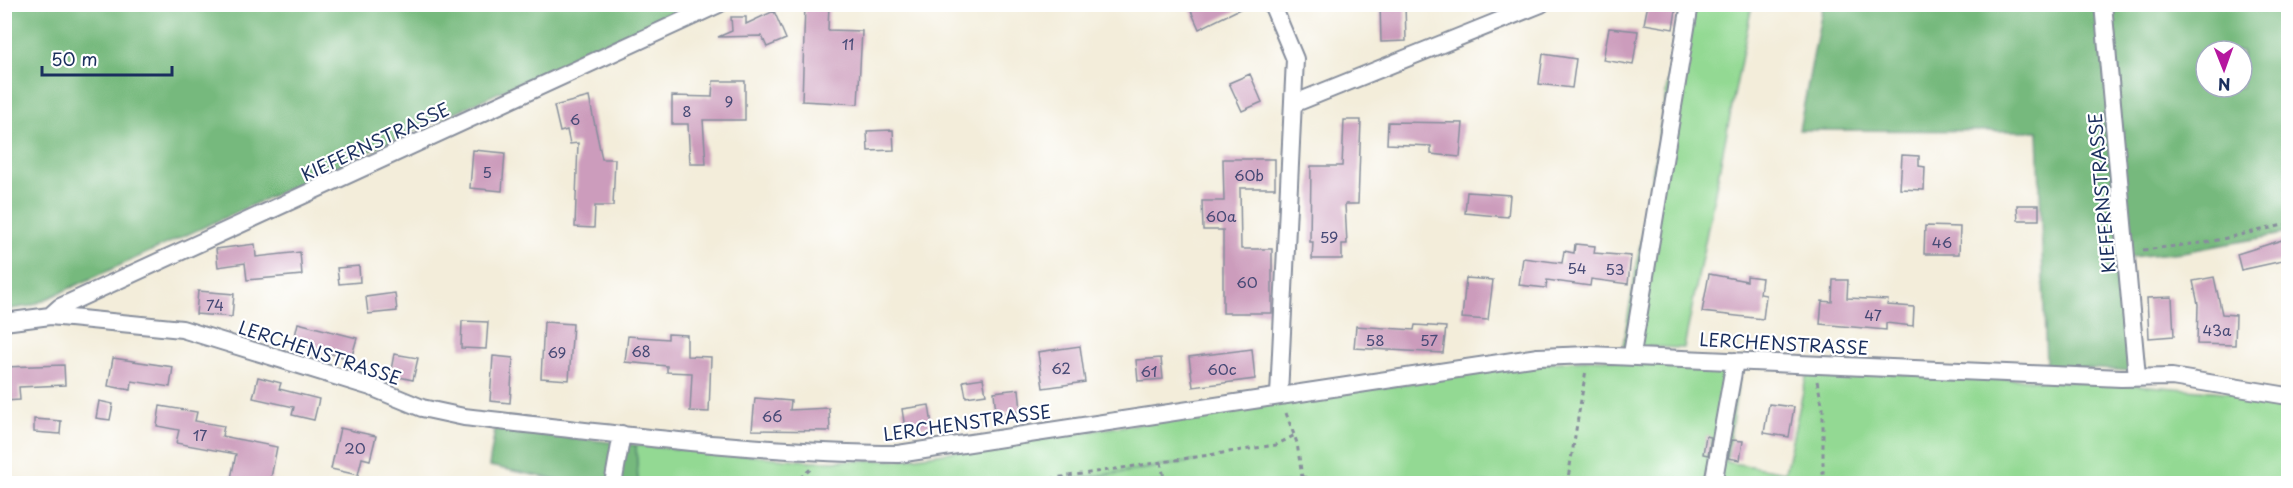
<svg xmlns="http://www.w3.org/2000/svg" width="2293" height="488" viewBox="0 0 2293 488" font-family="'Playpen Sans',sans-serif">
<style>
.green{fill:#93d993;stroke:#578478;stroke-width:1.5}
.forest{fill:#76b97d;stroke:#48746e;stroke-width:1.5;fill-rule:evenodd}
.building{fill:#cc9cbc}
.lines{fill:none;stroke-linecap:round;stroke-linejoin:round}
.minor-casing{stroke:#878e9c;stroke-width:20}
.path{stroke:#878e9c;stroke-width:3;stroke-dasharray:4.5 4.5;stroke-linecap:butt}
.minor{stroke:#fff;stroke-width:16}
.labels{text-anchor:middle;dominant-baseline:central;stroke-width:4.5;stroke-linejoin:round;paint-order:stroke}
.number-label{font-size:15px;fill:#474a76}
.street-label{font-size:18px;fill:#1b2f5e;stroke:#fff}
</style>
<rect width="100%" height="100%" fill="#fff"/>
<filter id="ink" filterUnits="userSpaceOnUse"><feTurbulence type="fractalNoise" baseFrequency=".0167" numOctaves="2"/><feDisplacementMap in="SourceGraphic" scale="12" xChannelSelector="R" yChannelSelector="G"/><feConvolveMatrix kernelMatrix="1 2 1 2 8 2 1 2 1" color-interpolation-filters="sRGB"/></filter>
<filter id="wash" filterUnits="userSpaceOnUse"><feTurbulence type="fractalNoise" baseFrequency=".008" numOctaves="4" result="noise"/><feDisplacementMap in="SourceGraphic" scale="24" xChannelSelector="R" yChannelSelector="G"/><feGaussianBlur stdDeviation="1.35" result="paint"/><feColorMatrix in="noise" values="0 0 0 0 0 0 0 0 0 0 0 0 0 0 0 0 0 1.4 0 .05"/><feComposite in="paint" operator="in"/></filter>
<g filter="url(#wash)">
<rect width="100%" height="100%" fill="#f3edda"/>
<path class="green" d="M1681,5h71l-68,343 -61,-2z
M1596,359l145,6 -15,97 59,10 23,-103 328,16 102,8 50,10v81l-1233,-1 141,-22 -156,23h-402l-2,-39 174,16 87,-1 638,-96z"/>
<path class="forest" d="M5,4h685v1l-659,301 -26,4z
M1823,5h465v228l-105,19 -63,6 11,113 -85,-5 -8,-235 -239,-1zM2206,51h36v36h-36z
M495,429l141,16 2,38h-66l-83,-17z"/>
<g id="blocks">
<path class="building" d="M805,4h24l-1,26 34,1 -4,73 -56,-3z
M1188,4h62l-51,25z
M1380,4h25l1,37 -25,1z
M1648,4h29l-4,25 -29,-5z
M774,11l12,28 -19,8 -5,-11 -44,1 14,-6 -1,-14h15v7z
M1609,28l29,3 -5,34 -30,-5z
M1543,54l33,5 -4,29 -33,-4z
M1250,74l12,28 -20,9 -13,-28z
M713,81h32v39h-42l3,44h-16l-2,-40h-16v-28l40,1z
M589,97l13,62h13l-2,47h-18l-1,22 -19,-1 3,-84 -8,1 -3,-14 -7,2 -6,-26z
M1344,120h17l-3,84h-13l2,40h-5v15h-30l1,-17h-3l1,-76h31z
M1388,122l75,1 -3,34 -29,-3v-8l-44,-2z
M893,130l1,20 -26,1 -1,-20z
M473,150l32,3 -3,38 -32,-3z
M1902,155l17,1v10l6,1 -1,23 -24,-1z
M1223,159h52v29h-35l1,61h31v64h-49v-83h-20l-1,-29h22z
M1467,192l43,3 -2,22 -43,-4z
M2017,205h22v15h-21z
M1925,226l35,1 -1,27h-35z
M2282,240l5,20 -46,10 -4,-16z
M255,244l1,13 44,-5 2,23 -55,5 -2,-17 -27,4 -2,-18z
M1575,244l20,2 -1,7 37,3 -3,28 -37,-5 -1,7 -43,-6 -1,8 -27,-3 4,-27 39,5 2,-12 10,2z
M359,266l1,16 -21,2 -2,-16z
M1709,274l38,7v-5l15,2 -2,16 6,1 -3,24 -61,-7z
M2214,277l8,37 14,1 -1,30 -38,-1 1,-40 -5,-23z
M1466,278l27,2 -5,40 -26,-2z
M1833,280h15l-1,18 41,2 -1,5 27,2 -1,19 -27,-3v7l-66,-6 2,-23 10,1z
M198,291l36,3 -2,23 -36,-3z
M395,293l2,18 -29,3 -2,-17z
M2172,297l2,39 -25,2 -2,-40z
M462,321l26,1 -2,27 -25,-1z
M544,322l29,2 -4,56 -28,-2z
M298,323l59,15 -6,21 -58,-15z
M1415,325l31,2 -3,26 -89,-5 2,-22 58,4z
M668,334l19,1v21l24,1 -2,55 -19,-1 2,-38 -25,-1v-6l-42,-4 3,-26 40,3z
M1080,346l5,36 -42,6 -5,-36z
M1252,349l3,30 -62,8 -4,-30z
M394,354l24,4 -5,22 -23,-5z
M493,356l20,2 -3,45 -20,-2z
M113,358l60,9 -3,20 -38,-6 -1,9 -23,-4z
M1161,358l2,21 -25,2 -2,-21z
M64,365l1,20 -46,2 1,13 -16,1v-34z
M258,377l23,6 -2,6 40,10 -5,21 -22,-5 2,-8 -41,-9z
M983,378l3,16 -20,3 -3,-16z
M1019,389l2,22 -25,3 -2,-22z
M755,398l36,3 -1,9 39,-2 1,23 -78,-1z
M99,401l14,3 -3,16 -14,-2z
M1769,404l25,3 -5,30 -25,-4z
M929,405l3,20 -27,4 -3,-20z
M160,406l37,6 -2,9 29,5 -2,10 55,11 -7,36h-40l6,-29 -60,-11 3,-13 -22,-4z
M34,419l27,2 -1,13 -26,-2z
M340,428l36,8 -6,24 -8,-2 -4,17 -27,-6z
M1706,436l5,1 -3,18 -5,-1z
M1732,440l11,1 -3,19 -12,-2z"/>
</g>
</g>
<g filter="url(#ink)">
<use href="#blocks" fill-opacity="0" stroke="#878e9c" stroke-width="1.5"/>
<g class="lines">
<defs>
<path id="minor" d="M1272,4l23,55 -16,336
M2103,4l34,373
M1293,104l248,-100
M50,316l10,-9 659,-303
M4,322l46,-6 132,13 189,58 51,21 42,9c144,16 289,36 434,37l640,-97 51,-2 532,23 51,-1 116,19
M1632,354l58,-350
M613,484l9,-50
M1713,484l22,-123"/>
</defs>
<use href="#minor" class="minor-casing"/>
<path class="path" d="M2143,250l66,-8 79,-18
M1817,381l6,27v76
M1286,413l11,30 6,41
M1161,462l4,22
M1063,476l1,8
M1302,477l43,7
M793,484l20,-17
M1015,484l261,-39 19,-10
M1567,484l19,-114"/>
<use href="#minor" class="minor"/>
</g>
</g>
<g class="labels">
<g class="number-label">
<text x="848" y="43">11</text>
<text x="729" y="100">9</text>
<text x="687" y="110">8</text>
<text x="575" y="118">6</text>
<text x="487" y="171">5</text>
<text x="1249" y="174">60b</text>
<text x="1221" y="215">60a</text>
<text x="1329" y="236">59</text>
<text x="1942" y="241">46</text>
<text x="1577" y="267">54</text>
<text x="1615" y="268">53</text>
<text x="1247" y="281">60</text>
<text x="215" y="304">74</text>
<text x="1873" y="314">47</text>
<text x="2217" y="329">43a</text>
<text x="1375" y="339">58</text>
<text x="1429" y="339">57</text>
<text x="641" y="350">68</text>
<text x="557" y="351">69</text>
<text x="1061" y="367">62</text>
<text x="1222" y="368">60c</text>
<text x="1149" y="370">61</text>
<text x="772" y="415">66</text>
<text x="200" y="434">17</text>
<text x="355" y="447">20</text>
</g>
<g class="street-label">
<text transform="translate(375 141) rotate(-25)">KIEFERNSTRASSE</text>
<text transform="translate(2101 193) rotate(-95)">KIEFERNSTRASSE</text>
<text transform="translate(1784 343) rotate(3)">LERCHENSTRASSE</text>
<text transform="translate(320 352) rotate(18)">LERCHENSTRASSE</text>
<text transform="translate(967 422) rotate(-8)">LERCHENSTRASSE</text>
</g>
</g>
<rect width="2293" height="488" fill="none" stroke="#fff" stroke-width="24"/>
<g transform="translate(2224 69) rotate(179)"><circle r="28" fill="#ffffff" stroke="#a4acbf" stroke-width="1.5"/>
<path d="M0-4.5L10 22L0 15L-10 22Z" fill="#b5179e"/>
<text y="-9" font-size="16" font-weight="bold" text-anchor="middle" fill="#1b2f5e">N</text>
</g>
<path d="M42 66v9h130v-9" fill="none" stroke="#1b2f5e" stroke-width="3"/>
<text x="51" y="66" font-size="18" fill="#1b2f5e" stroke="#ffffff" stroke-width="4.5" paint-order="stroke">50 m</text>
</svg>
